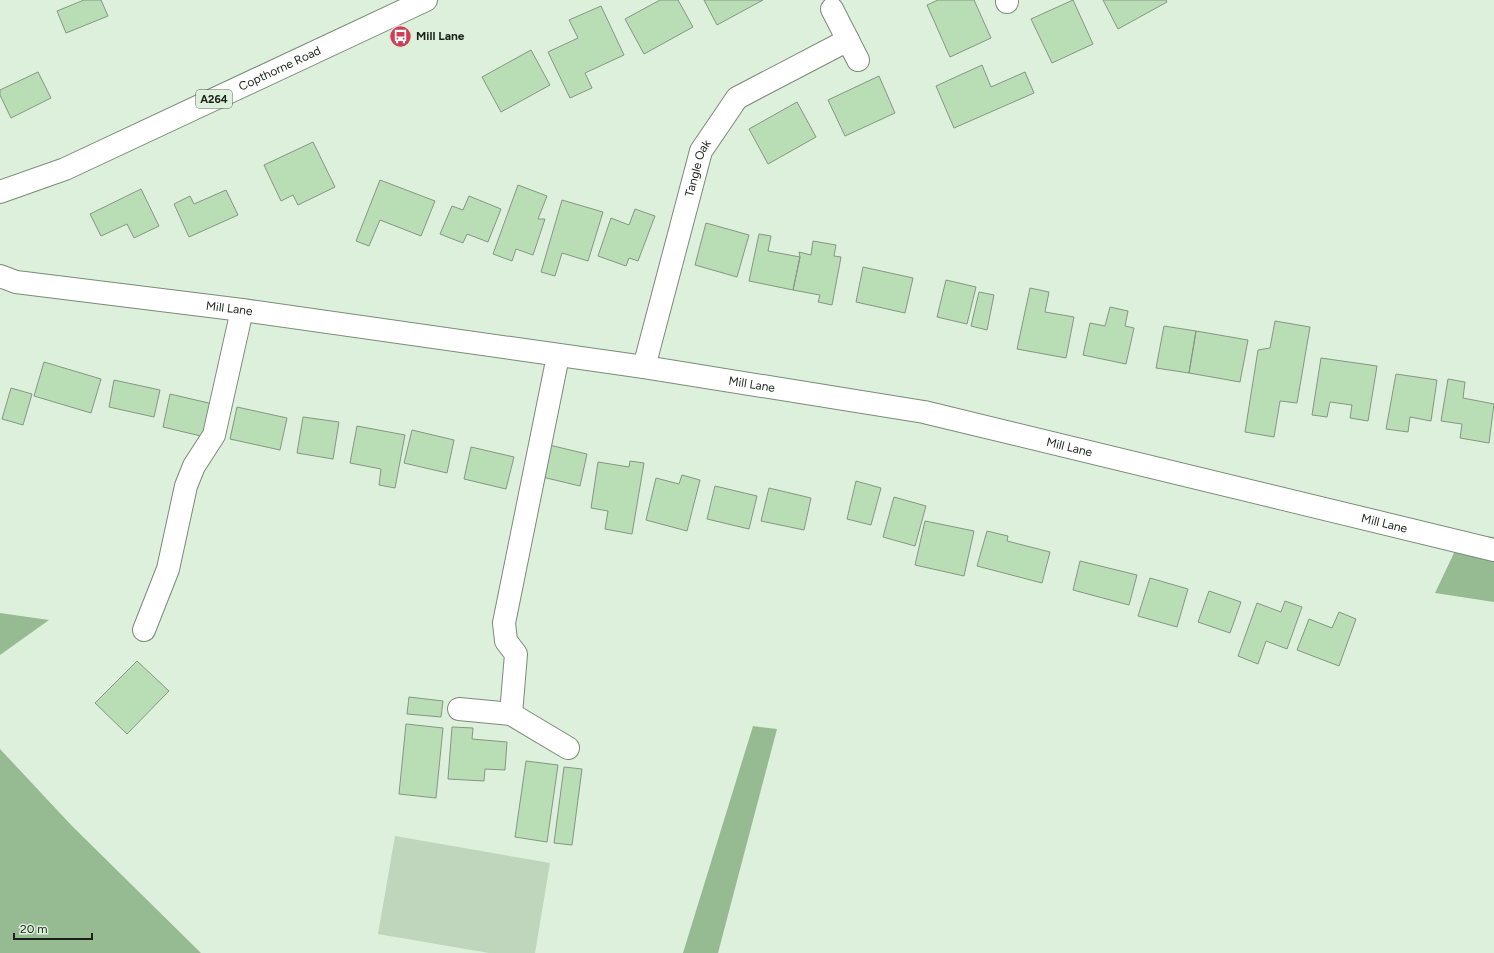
<svg xmlns="http://www.w3.org/2000/svg" width="1494" height="953" viewBox="0 0 1494 953" font-family="Figtree,sans-serif">
<style>
.green{fill:#bfd5bc}
.forest{fill:#96ba92}
.building{fill:#b9deb5;stroke:#859683}
.lines{fill:none;stroke-linecap:round;stroke-linejoin:round}
.minor-casing{stroke:#7a8b78;stroke-width:24}
.highway-casing{stroke:#7a8b78;stroke-width:24}
.minor{stroke:#fff;stroke-width:22}
.highway{stroke:#fff;stroke-width:22}
.labels{text-anchor:middle;dominant-baseline:central;stroke-width:3;stroke-linejoin:round;paint-order:stroke}
.shield{fill:#ddf0db;stroke:#566055;stroke-width:1}
.shield-label{font-size:11px;font-weight:bold;fill:#1c221b}
.poi-label{font-size:12px;font-weight:bold;fill:#1c221b;stroke:#ddf0db;text-anchor:start}
.street-label{font-size:12px;fill:#1c221b;stroke:#ddf0db}
</style>
<rect width="100%" height="100%" fill="#ddf0db"/>
<path class="green" d="M395,836l155,27 -15,90h-46l-111,-19z"/>
<path class="forest" d="M1463,534l31,3v65l-59,-9z
M0,613l49,7 -49,35z
M753,726l24,3 -59,224h-35z
M0,749l72,77 129,127h-201z"/>
<path class="building" d="M84,0h17l7,16 -42,17 -9,-22z
M660,0h18l15,27 -49,27 -19,-35z
M704,0h59l-46,25z
M938,0h36l17,38 -41,19 -23,-52z
M1073,0l20,44 -41,19 -21,-44z
M1103,0h63l1,2 -49,27z
M601,6l23,49 -39,18 7,15 -22,10 -22,-46 30,-14 -9,-18z
M531,50l19,35 -49,27 -19,-35z
M982,65l9,22 34,-15 9,21 -80,35 -18,-42z
M38,72l13,26 -40,20 -11,-23v-5z
M879,76l16,37 -50,23 -17,-36z
M797,102l19,35 -48,27 -19,-35z
M313,142l22,45 -37,18 -5,-10 -12,6 -17,-36z
M380,180l55,21 -14,35 -41,-16 -11,26 -13,-5z
M518,185l29,11 -9,23h7l-12,36 -17,-6 -4,12 -19,-7z
M141,189l18,37 -25,12 -7,-14 -26,12 -11,-22z
M226,190l12,25 -49,22 -15,-33 16,-8 4,8z
M469,196l32,13 -13,33 -21,-8 -4,9 -23,-9 12,-28 11,4z
M562,200l41,12 -15,49 -26,-8 -7,23 -14,-4z
M635,209l20,7 -17,45 -9,-3 -3,8 -28,-10 13,-38 18,7z
M706,223l43,12 -12,42 -42,-12z
M759,234l12,2 -3,15 32,6 -7,33 -44,-9z
M813,241l23,4 -2,11 7,1 -9,48 -14,-3 2,-7 -27,-5 7,-33 -1,-5 12,3z
M863,267l50,11 -8,35 -49,-11z
M946,280l30,7 -9,37 -30,-7z
M1030,288l19,4 -4,20 29,5 -8,41 -49,-9z
M979,292l15,3 -7,35 -16,-4z
M1110,307l18,4 -3,15 9,2 -8,36 -43,-9 7,-32 15,3z
M1275,321l35,6 -13,76 -17,-2 -6,36 -29,-5 13,-82 12,-2z
M1164,326l32,5 -7,42 -33,-5z
M1196,331l52,9 -8,42 -51,-9z
M1321,358l56,8 -9,55 -18,-3 2,-13 -22,-3 -3,15 -15,-2z
M44,362l57,17 -10,34 -57,-17z
M1396,374l41,6 -6,41 -21,-4 -2,15 -22,-3z
M1448,379l17,3 -2,16 31,6 -5,39 -29,-5 2,-14 -21,-3z
M114,380l46,10 -6,27 -45,-10z
M11,388l21,6 -9,31 -21,-6z
M170,394l43,10 -8,33 -42,-10z
M237,407l50,11 -7,32 -50,-11z
M303,417l36,5 -6,37 -36,-6z
M357,426l48,9 -10,53 -16,-3 2,-16 -31,-6z
M412,430l42,10 -7,33 -43,-10z
M545,444l42,10 -7,32 -42,-10z
M471,447l43,10 -8,32 -42,-10z
M630,461l14,2 -12,71 -27,-5 3,-18 -17,-3 7,-46 31,5z
M682,475l18,5 -13,51 -41,-11 10,-42 23,6z
M856,481l25,7 -10,37 -24,-6z
M715,486l42,10 -8,33 -42,-10z
M769,488l42,10 -7,32 -43,-9z
M894,497l32,9 -11,40 -32,-9z
M925,521l49,10 -10,45 -49,-11z
M987,531l21,5 -1,5 43,11 -8,31 -65,-17z
M1080,561l57,14 -8,30 -56,-15z
M1150,578l38,11 -11,38 -39,-11z
M1209,591l32,11 -11,31 -32,-11z
M1285,601l17,6 -15,42 -21,-8 -8,23 -20,-8 19,-53 24,9z
M1339,612l17,7 -17,47 -42,-16 12,-31 23,9z
M137,661l32,30 -42,43 -32,-31z
M409,697l34,4 -2,16 -34,-3z
M406,724l37,4 -7,70 -37,-4z
M452,727l21,1 -1,11 35,3 -2,28 -20,-1 -1,12 -36,-2z
M526,761l32,4 -11,77 -32,-5z
M564,767l18,2 -10,76 -18,-2z"/>
<g class="lines">
<defs>
<g id="minor">
<path d="M1007,0v2"/>
<path d="M832,9l26,51"/>
<path id="s1" d="M0,276l16,6 226,28 402,57 280,45 570,138"/>
<path id="s2" d="M644,367l57,-216 36,-53 111,-58"/>
<path d="M144,630l24,-61 18,-83 8,-20 20,-31 28,-125"/>
<path d="M459,709l52,5 57,34"/>
<path d="M511,714l5,-60 -10,-13 -2,-18 54,-267"/>
</g>
<g id="highway">
<path id="s3" d="M0,192l65,-23 361,-169"/>
</g>
</defs>
<use href="#minor" class="minor-casing"/>
<use href="#highway" class="highway-casing"/>
<use href="#minor" class="minor"/>
<use href="#highway" class="highway"/>
</g>
<defs>
<symbol id="bus-disc" viewBox="-11 -11 22 22"><circle r="9.5" fill="#ce3e54" stroke="#ddf0db"/><path d="M-5-6H5V4H4V6H2V4H-2V6H-4V4H-5ZM-3.5-4V0h7V-4ZM-3.5 1.2v1.5H-2V1.2ZM2 1.2v1.5H3.5V1.2Z" fill="#fff"/></symbol>
</defs>
<g fill-rule="evenodd">
<use href="#bus-disc" x="388" y="24" width="25" height="25"/>
</g>
<g class="labels">
<rect class="shield" x="196" y="90" width="36" height="18" rx="3"/>
<g class="shield-label">
<text x="214" y="99">A264</text>
</g>
<g class="poi-label">
<text x="416" y="36">Mill Lane</text>
</g>
<g class="street-label">
<text stroke="none"><textPath href="#s3" startOffset="306">Copthorne Road</textPath></text>
<text stroke="none"><textPath href="#s2" startOffset="206">Tangle Oak</textPath></text>
<text stroke="none"><textPath href="#s1" startOffset="232">Mill Lane</textPath></text>
<text stroke="none"><textPath href="#s1" startOffset="760">Mill Lane</textPath></text>
<text stroke="none"><textPath href="#s1" startOffset="1084">Mill Lane</textPath></text>
<text stroke="none"><textPath href="#s1" startOffset="1408">Mill Lane</textPath></text>
</g>
</g>
<path d="M14 933v6h78v-6" fill="none" stroke="#1c221b" stroke-width="2"/>
<text x="20" y="933" font-size="12" fill="#1c221b" stroke="#ddf0db" stroke-width="3" paint-order="stroke">20 m</text>
</svg>
